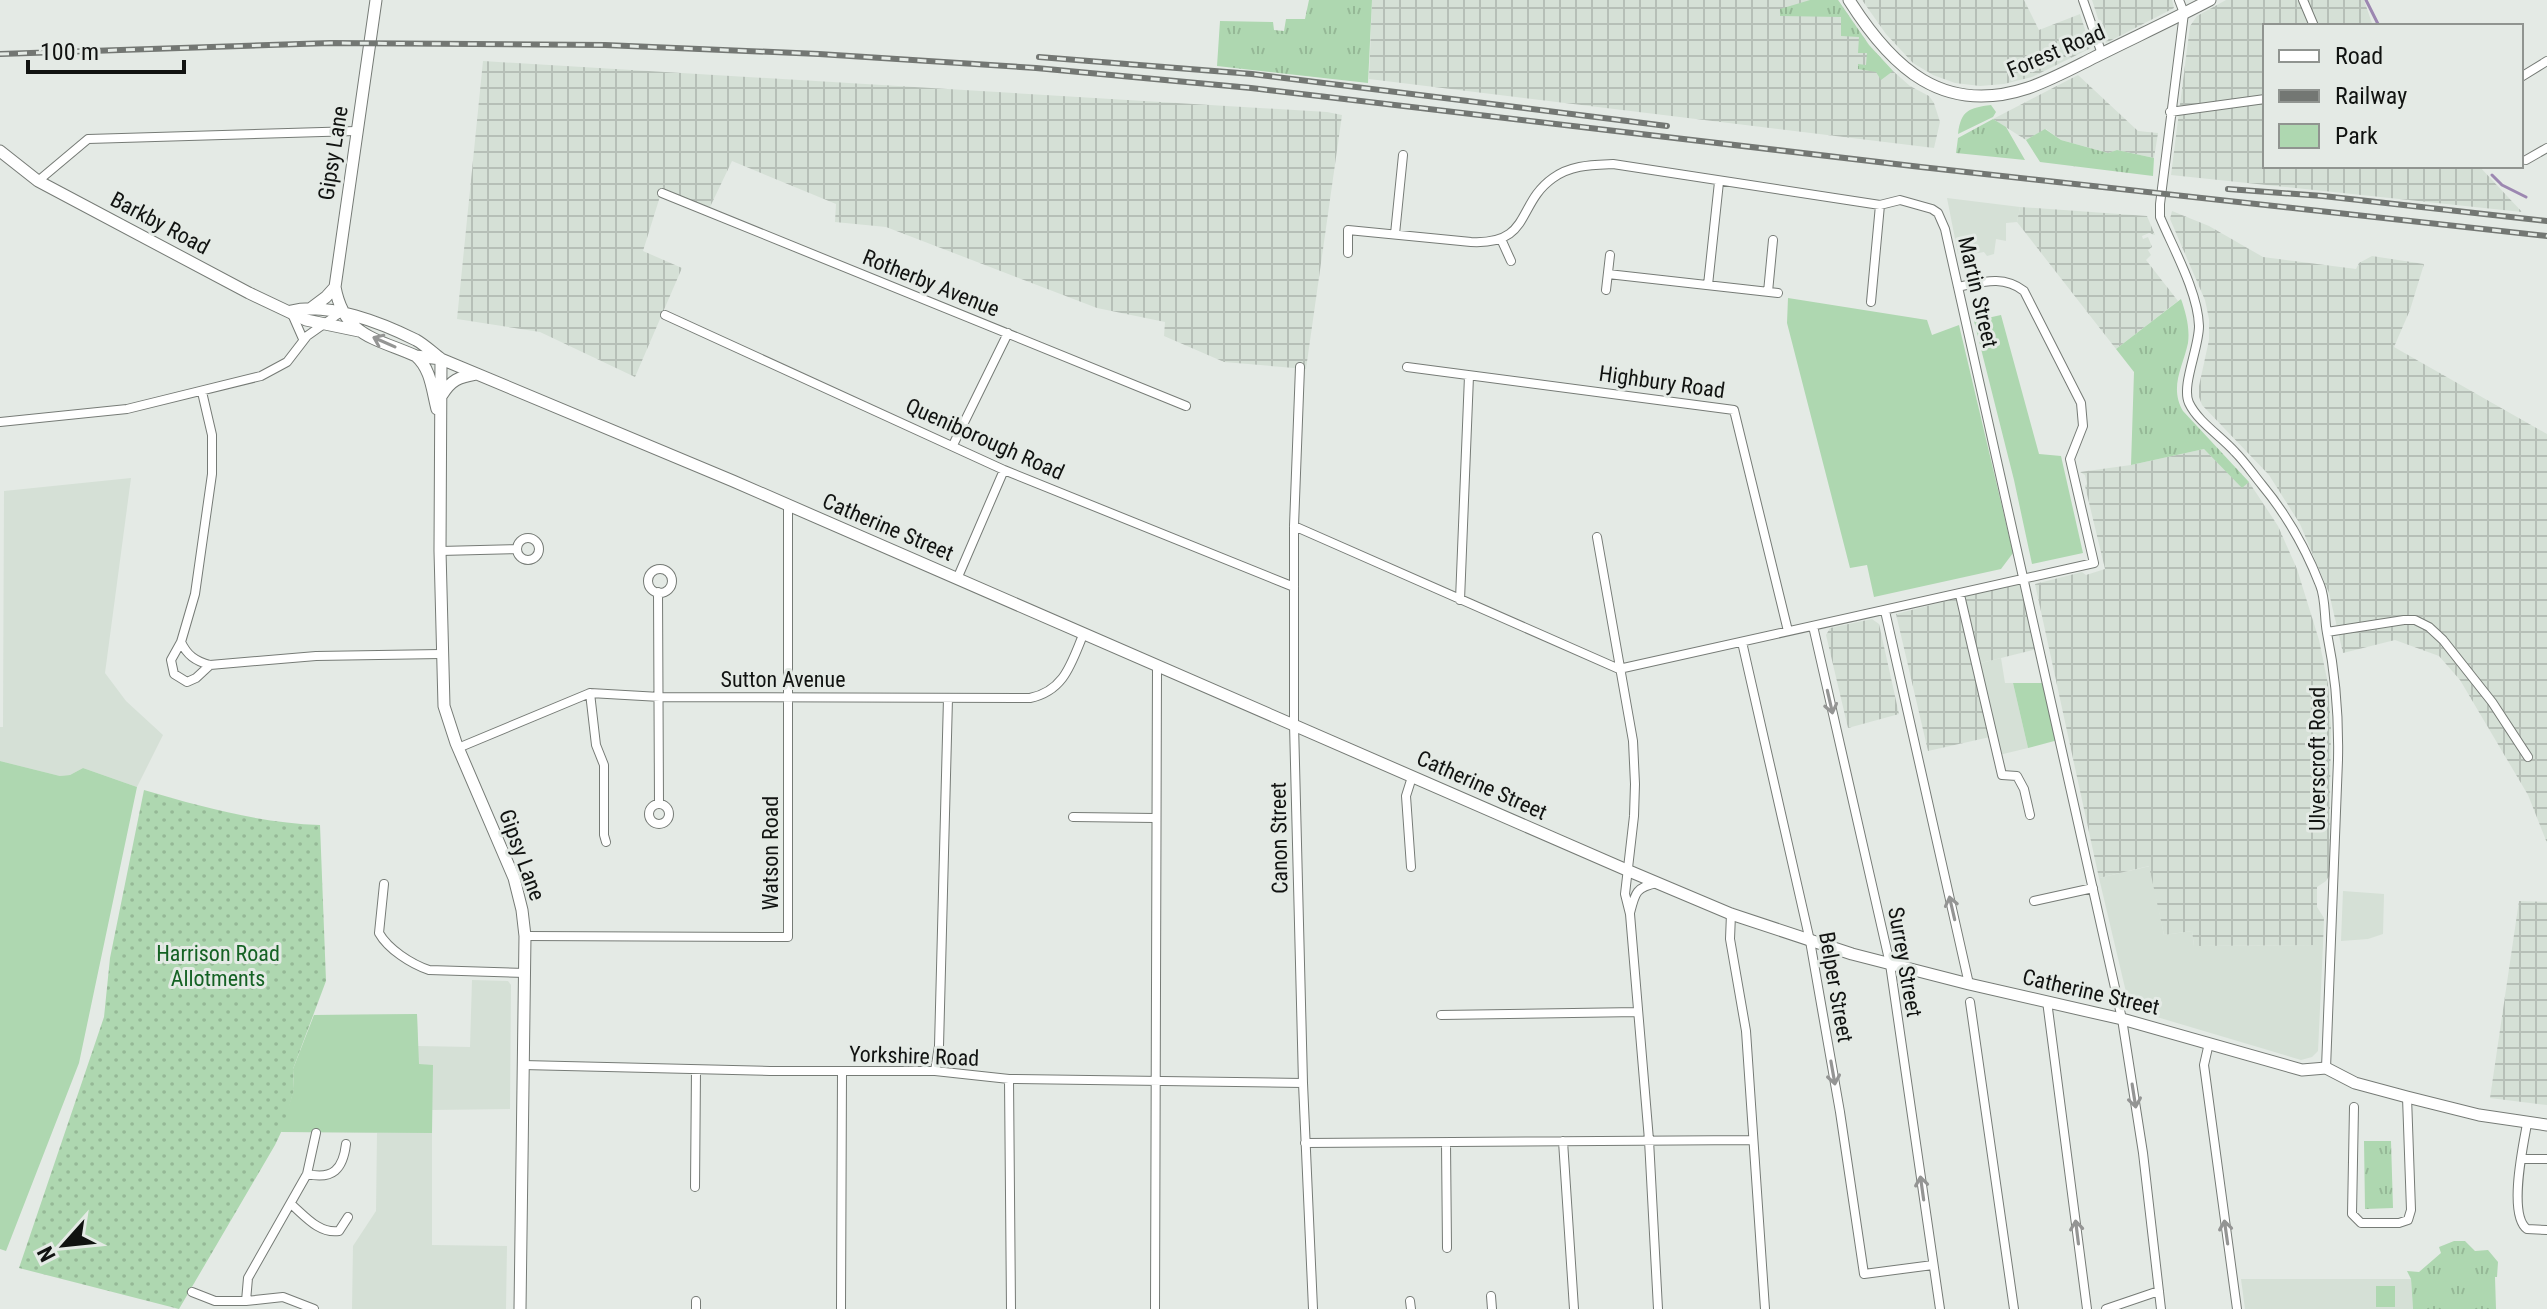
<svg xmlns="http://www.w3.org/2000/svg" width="2547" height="1309" viewBox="0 0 2547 1309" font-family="'Roboto Condensed',sans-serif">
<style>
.built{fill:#d5e0d6}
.industrial{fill:url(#industrial-grid)}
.grass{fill:url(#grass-tufts)}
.park{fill:#aed7b0}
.garden{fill:url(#garden-dots)}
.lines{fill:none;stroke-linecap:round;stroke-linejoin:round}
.stream{stroke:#9c87b1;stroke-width:3}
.minor-casing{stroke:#767b76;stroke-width:10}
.tertiary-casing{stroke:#767b76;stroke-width:13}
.minor{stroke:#fff;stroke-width:8}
.tertiary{stroke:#fff;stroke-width:11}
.rail-casing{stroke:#737773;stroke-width:6}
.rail{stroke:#e4eae5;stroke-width:3;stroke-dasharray:9;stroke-linecap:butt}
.oneway{stroke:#949594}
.labels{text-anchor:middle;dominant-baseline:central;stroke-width:6;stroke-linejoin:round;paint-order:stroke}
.street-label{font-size:22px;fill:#111311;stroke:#e4eae5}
.park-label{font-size:22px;fill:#156224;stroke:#e4eae5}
</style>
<defs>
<pattern id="industrial-grid" width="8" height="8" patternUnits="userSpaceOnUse" patternTransform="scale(2)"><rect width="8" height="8" fill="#d5e0d6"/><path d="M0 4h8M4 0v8" fill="none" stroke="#b6bfb7"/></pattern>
<pattern id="grass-tufts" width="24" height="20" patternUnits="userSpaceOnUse" patternTransform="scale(2)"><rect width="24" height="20" fill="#aed7b0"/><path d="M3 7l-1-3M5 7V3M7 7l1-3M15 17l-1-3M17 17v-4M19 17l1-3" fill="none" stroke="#95b896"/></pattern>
<pattern id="garden-dots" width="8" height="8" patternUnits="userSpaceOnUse" patternTransform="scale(2)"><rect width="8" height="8" fill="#aed7b0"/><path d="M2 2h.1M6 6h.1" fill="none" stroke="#95b896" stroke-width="1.8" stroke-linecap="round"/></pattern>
</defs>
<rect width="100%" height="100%" fill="#e4eae5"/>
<path class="built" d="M1947,198l73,9 -3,15 -11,1v18l-10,-2 -2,15 -7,2 -3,-4 -11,2 -1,-2 -14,2z
M131,478l-26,195 21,28 37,34 -26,52 -54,-19 -13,7 -10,1 -60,-15v-34h3l1,-236z
M2001,658l4,25h8l15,65 -29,7 -22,-91z
M2150,866l14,69 28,-4 2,15 129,-1 -5,106 -6,6 -11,3 -171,-51 -31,-131z
M2343,891l41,3 -1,40 -15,5 -27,2z
M472,980l36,1 3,4 -1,124 -78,1v135l75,1 -1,63h-154l1,-63 23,-35 1,-78 -96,-1 33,-117 103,-1 1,32 52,1z
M2241,1279h170l2,30h-168z"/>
<path class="industrial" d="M1372,0h466l31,45 24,26 17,15 19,10 5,7 6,19 -6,26 -565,-69z
M1862,0h162l15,30 41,-16 11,34 -59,29 -28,7 -24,2 -25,-3 -22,-8 -20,-12 -27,-29z
M2092,0h80l2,8 -68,35z
M2226,0h138l9,26h-108v140h214l43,46 -351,-37 19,-149 7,-10z
M483,61l844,51 15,3 -36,254 -82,-7 -60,-26 1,-14 -68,-14 -211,-81 -51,-5 1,-18 -104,-43 -22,46 -48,-17 -19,61 39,17 -47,109 -95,-45 -83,-13z
M2078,75l60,56 20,2 -4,25 -37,-8 -9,3 -47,-13 -15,-11 -20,11 -33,-21z
M2020,207l127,9 8,19 -6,-2 -7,3 1,3 5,-2 4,10 -4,3 3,5 -5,5 32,41 -62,48 -99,-127z
M2172,211l37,15 54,31 93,12 3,-6 13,-7 52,8 -14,46 -16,37 153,87v409l-19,-48 -68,-115 -21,-24 -44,-16 -52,13 -14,-60 -29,-69 -31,-49 -67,-70 -3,-8v-11l10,-46v-21l-4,-19 -35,-81z
M2204,449l38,38 7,-5 29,44 19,43 22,71 9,44 3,43 -2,149 -3,5 -9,6v20l7,11 -1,27 -129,1 -2,-15 -28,4 -15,-69 -50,12 -64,-294 47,-12 4,3 19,-6 -20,-83 2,-2 -2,-9 -5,-3 51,-7z
M2020,582l17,67 -60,15 -14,-67z
M1958,598l32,139 -62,14 -32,-137z
M1872,619l7,5 20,90 -51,14 -22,-93 4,-7z
M2519,901l28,1v203l-57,-7z"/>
<path class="grass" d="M1309,0h63l-4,83 -151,-17 3,-45 53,1 1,8 10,1 2,-12h19z
M1810,0h28l31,45 24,26 -12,9 -5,-8 -18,-3v-5l8,1 1,-12h-9l1,-16 -18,-1v-19l-61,-1v-7z
M1991,105l5,7 -3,5 -35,17c3,-24 11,-26 33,-29z
M1993,119l13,8 19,33 -69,-7 2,-15z
M2045,129l16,11 47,13 9,-3 37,8 -1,18 -113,-14 -14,-22z
M2181,299c5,14 9,29 7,44 -5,24 -19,44 -5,68l66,71 -7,6 -38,-39 -73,16 3,-93 -18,-23z
M2364,1141h27l2,67 -28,1z
M2454,1241h11l10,10 13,-1 10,12 -1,15h-2l1,32h-83l-2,-30 -4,-8 12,1 22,-19 -2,-6z"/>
<path class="park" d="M1788,298l139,22 5,15 27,-10 54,228 -12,16 -127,28 -7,-32 -17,3 -63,-245z
M2001,315l38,139 22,2 22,97 -51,11 -18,-84 -40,-159z
M2013,683h32l13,57 -30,8z
M0,761l60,15 10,-1 13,-7 54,19 -58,276 -73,188 -6,-2z
M417,1014l2,50 14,1 -1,68 -151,-1 13,-43 -1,-20 21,-54z
M2376,1286h19v21h-19z"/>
<path class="garden" d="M144,790c58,17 116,33 176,35l6,156 -33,88 1,20 -10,37 -9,19 -96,164 -160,-41 85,-251 6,-59z"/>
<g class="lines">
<path class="stream" d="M2366,0l13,26
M2492,175l10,10 24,12"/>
<defs>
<path id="minor" d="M2083,0l19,54
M2179,0l5,13 -24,191v13c13,31 38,75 39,109 0,22 -18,60 -10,77 9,19 32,33 46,49 10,10 18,22 27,33 24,29 44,64 58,100 6,14 4,33 7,48 9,44 12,82 11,127l-12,308
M2303,0l11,26
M2521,77l26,-16
M2170,112l95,-13
M2526,160l21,-12
M38,181l50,-42 268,-8
M662,193l524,213
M1395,234l8,-79
M1501,239l10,22
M1348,253v-23l123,12c61,3 45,-38 82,-64 18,-13 38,-13 60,-14l267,41 20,-5 32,9 6,4 7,16 177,790 21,134 18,156
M1608,274l170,19
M1708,285l11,-103
M1606,290l4,-35
M1768,292l5,-52
M1871,302l9,-97
M292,314l11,25
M665,315l339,155 290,117
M1300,367l-6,159v198l9,359 10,226
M1407,367l327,43 54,221
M202,392l10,43v39l-17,120 -14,48c6,13 14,19 29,23l106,-9 125,-2
M0,422l127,-13 134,-33 26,-14 20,-26 34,-24
M953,445l55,-112
M1294,526l325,143
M1597,537l36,204 2,43 -1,32 -9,78 5,20 19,226 9,169
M517 549a11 11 0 1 1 22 0a11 11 0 1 1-22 0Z
M440,551l77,-2
M648 581a12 12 0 1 1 24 0a12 12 0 1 1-24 0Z
M957,579l47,-109
M658,592l1,212
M1960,595l42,180 15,1 7,13 6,26
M1460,600l9,-224
M1885,611l84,373
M1813,626l77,338 50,345
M2327,632l77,-12h11l14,7 14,13 49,62 36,55
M181,642l-10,18 3,14 13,8 9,-4 14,-13
M1742,642l68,299 30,171 24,162 69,-9
M1619,669l475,-106 -24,-104 13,-33 -2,-23 -57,-112c-21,-16 -41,-9 -66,-4
M590,693l6,52 8,20v70l2,7
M458,748l132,-55 70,4 370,1c34,-7 41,-34 53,-63
M649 814a10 10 0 1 1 20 0a10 10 0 1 1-20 0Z
M1073,817l82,1
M1411,867l-5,-71 6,-19
M384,884l-5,49c9,16 32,31 50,37l96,3
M2034,901l59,-13
M1630,913c5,-20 6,-26 27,-30
M1731,914l-1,25 16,92 19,278
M525,936l263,1v-430
M2047,1001l40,308
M1970,1002l44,307
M1441,1015l197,-3
M2209,1043l-5,22 33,244
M523,1065l247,6h165l74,8 294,4
M935,1071l4,-25 9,-348
M1009,1079l2,230
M2354,1107l-2,107 9,9h38l9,-3 3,-10 -4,-113
M2527,1124c-4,22 -19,91 0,105l20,1
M1563,1141l11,168
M1305,1143l447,-3
M1446,1143l1,105
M2522,1159h25
M307,1174c26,6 36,-5 39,-30
M695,1187l1,-117
M291,1204c14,12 28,30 48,27l9,-14
M192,1292l23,9h31l37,-4 31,12
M1491,1296l1,13
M246,1301l2,-23 59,-104 9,-41
M1410,1301l1,8
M696,1309v-8
M841,1309l1,-238
M1155,1309l2,-643
M2106,1309l53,-18"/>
<path id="tertiary" d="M376,0l-41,287c9,49 40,51 81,69 15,13 16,34 21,53
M1849,0c43,68 94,116 179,88 23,-8 45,-20 67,-31 38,-19 77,-37 115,-57
M0,151l38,30 211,112 57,27 53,11
M310,309l16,-12 9,-10
M291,311c38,-9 91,12 125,29 9,5 17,13 25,19l-1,192 4,155 12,37 58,135 8,32 3,26 -5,373
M416,356l25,3 292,122 896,390 102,43 121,40 117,30 153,35 180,51 24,-2 29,15 52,14 72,18 68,10
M442,395c9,-15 17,-18 34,-21"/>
</defs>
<use href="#minor" class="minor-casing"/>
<use href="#tertiary" class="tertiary-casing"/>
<use href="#minor" class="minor"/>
<use href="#tertiary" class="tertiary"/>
<defs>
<path id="rail" d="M0,54l330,-11 275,2 214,9 217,14 215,20 670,79 626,69
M1039,57l213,17 415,52
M2228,189l95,7 224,25"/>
</defs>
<use href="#rail" class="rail-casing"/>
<use href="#rail" class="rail"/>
</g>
<defs><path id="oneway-shaft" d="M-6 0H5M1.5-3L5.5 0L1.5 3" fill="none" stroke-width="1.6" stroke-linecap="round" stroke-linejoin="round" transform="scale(2)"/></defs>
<g class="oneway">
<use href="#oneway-shaft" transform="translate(384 342) rotate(-156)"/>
<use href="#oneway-shaft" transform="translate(1830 702) rotate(77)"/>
<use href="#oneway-shaft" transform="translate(1952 908) rotate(-103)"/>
<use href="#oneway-shaft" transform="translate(1833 1073) rotate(80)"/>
<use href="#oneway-shaft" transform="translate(2134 1096) rotate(81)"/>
<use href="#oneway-shaft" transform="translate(1922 1188) rotate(-98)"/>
<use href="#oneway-shaft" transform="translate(2077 1232) rotate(-97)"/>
<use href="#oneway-shaft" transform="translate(2226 1232) rotate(-98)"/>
</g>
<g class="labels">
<g class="street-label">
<text transform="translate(2056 51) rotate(-23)">Forest Road</text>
<text transform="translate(333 153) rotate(-81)">Gipsy Lane</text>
<text transform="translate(160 223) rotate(28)">Barkby Road</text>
<text transform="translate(931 283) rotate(22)">Rotherby Avenue</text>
<text transform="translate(1978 292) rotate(77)">Martin Street</text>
<text transform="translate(1662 382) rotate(8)">Highbury Road</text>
<text transform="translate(985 439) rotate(24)">Queniborough Road</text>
<text transform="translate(888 527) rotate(23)">Catherine Street</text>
<text x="783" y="679">Sutton Avenue</text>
<text transform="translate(2317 759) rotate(-90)">Ulverscroft Road</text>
<text transform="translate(1482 785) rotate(24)">Catherine Street</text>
<text transform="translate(1279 838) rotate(-91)">Canon Street</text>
<text transform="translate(770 853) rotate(-90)">Watson Road</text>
<text transform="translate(522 855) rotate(70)">Gipsy Lane</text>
<text transform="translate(1905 962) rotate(80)">Surrey Street</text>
<text transform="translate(1836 987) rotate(80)">Belper Street</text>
<text transform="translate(2091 992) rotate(13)">Catherine Street</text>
<text transform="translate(914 1056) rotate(2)">Yorkshire Road</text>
</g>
<g class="park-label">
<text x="218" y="953">Harrison Road<tspan x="218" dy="25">Allotments</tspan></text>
</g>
</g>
<rect x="2263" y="24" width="260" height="144" fill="#e4eae5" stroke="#909490" stroke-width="2"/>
<rect x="2279" y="50" width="40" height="12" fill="#ffffff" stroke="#909490" stroke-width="2"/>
<text x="2335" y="64" font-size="24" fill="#111311">Road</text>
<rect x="2279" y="90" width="40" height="12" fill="#737773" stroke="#909490" stroke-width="2"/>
<text x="2335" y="104" font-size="24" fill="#111311">Railway</text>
<rect x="2279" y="124" width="40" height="24" fill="#aed7b0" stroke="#909490" stroke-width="2"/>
<text x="2335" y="144" font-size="24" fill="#111311">Park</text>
<g transform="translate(64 1245) rotate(243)" stroke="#e4eae5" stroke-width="6" paint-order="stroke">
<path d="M0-6L14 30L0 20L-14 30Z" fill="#111311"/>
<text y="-12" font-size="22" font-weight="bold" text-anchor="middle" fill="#111311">N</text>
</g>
<path d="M28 60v12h156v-12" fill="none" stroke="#111311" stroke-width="4"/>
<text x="40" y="60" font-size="24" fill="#111311" stroke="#e4eae5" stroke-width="6" paint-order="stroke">100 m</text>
</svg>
